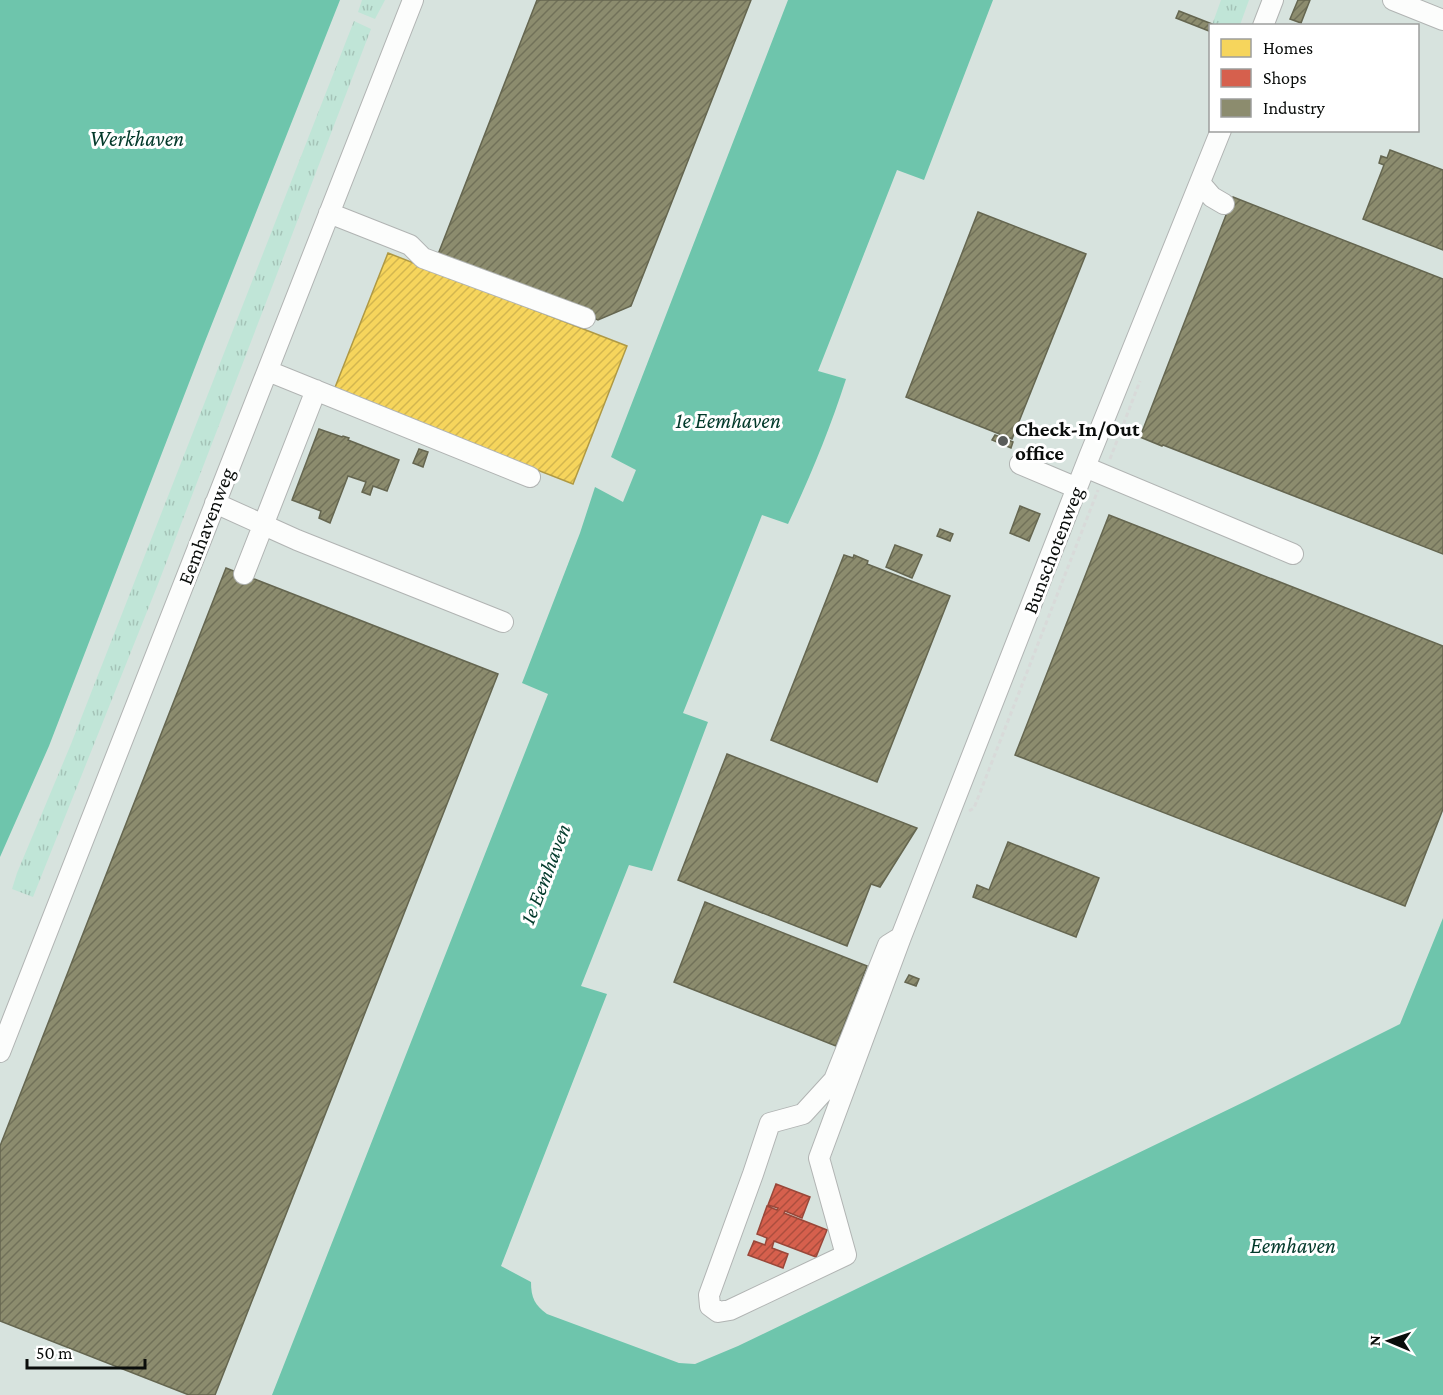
<svg xmlns="http://www.w3.org/2000/svg" width="1443" height="1395" viewBox="0 0 1443 1395" font-family="'Crimson Pro',serif">
<style>
.built{fill:#d7e3de;fill-rule:evenodd}
.grass{fill:url(#grass-tufts)}
.water{fill:#6ec5ac}
.homes{fill:url(#homes-hatch);stroke:#af9944;stroke-width:1.5}
.shops{fill:url(#shops-hatch);stroke:#994739;stroke-width:1.5}
.industry{fill:url(#industry-hatch);stroke:#656650;stroke-width:1.5}
.lines{fill:none;stroke-linecap:round;stroke-linejoin:round}
.minor-casing{stroke:#b1b4b3;stroke-width:22}
.path{stroke:#d8dad9;stroke-width:3;stroke-dasharray:4.5 3;stroke-linecap:butt}
.minor{stroke:#fcfdfc;stroke-width:20}
.poi-dot{fill:#595c5a;stroke:#fff;stroke-width:2}
.labels{text-anchor:middle;dominant-baseline:central;stroke-width:6;stroke-linejoin:round;paint-order:stroke}
.poi-label{font-size:21px;font-weight:bold;fill:#0a0d0b;stroke:#fff;text-anchor:start}
.street-label{font-size:21px;fill:#0a0d0b;stroke:#fff}
.water-label{font-size:22px;font-style:italic;fill:#02392a;stroke:#fff}
</style>
<defs>
<pattern id="grass-tufts" width="24" height="20" patternUnits="userSpaceOnUse" patternTransform="scale(1.5)"><rect width="24" height="20" fill="#c0e5d7"/><path d="M3 7l-1-3M5 7V3M7 7l1-3M15 17l-1-3M17 17v-4M19 17l1-3" fill="none" stroke="#a4c3b7"/></pattern>
<pattern id="homes-hatch" width="6" height="6" patternUnits="userSpaceOnUse" patternTransform="scale(1.5)"><rect width="6" height="6" fill="#f6d55c"/><path d="M-1 1l2-2M0 6l6-6M5 7l2-2" fill="none" stroke="#d2b64f"/></pattern>
<pattern id="shops-hatch" width="6" height="6" patternUnits="userSpaceOnUse" patternTransform="scale(1.5)"><rect width="6" height="6" fill="#d6604d"/><path d="M-1 1l2-2M0 6l6-6M5 7l2-2" fill="none" stroke="#ac4e3e"/></pattern>
<pattern id="industry-hatch" width="6" height="6" patternUnits="userSpaceOnUse" patternTransform="scale(1.5)"><rect width="6" height="6" fill="#8c8c6e"/><path d="M-1 1l2-2M0 6l6-6M5 7l2-2" fill="none" stroke="#717159"/></pattern>
</defs>
<rect width="100%" height="100%" fill="#ebf0ee"/>
<path class="built" d="M298,0h1145v1046l-686,349h-757v-675zM1210,26h208v104h-208z"/>
<path class="grass" d="M362,0h23l-10,19 -17,-7z
M1221,0h28l-9,25h-28z
M354,21l17,8 -213,555 -125,313 -21,-8 5,-16 54,-129z"/>
<path class="water" d="M0,0h340l-136,344 -155,402 -49,111z
M788,0h205l-69,180 -27,-10 -79,201 28,8c-16,50 -36,98 -58,145l-26,-9 -79,198 25,9 -56,149 -23,-6 -48,121 26,8 -106,272 30,16c0,16 4,23 16,32l132,49 16,1 43,-18 510,-246 152,-76 43,-106v477h-1171l276,-701 -26,-11 58,-150 15,-46 28,15 13,-32 -25,-13z"/>
<path class="homes" d="M388,253l239,93 -54,138 -239,-94z"/>
<path class="shops" d="M776,1184l34,13 -8,21 -17,-7 -1,2 43,17 -11,27 -42,-16 -2,7 16,6 -5,14 -35,-13 6,-14 11,4 2,-7 -10,-4 10,-28 10,4 1,-2 -10,-3z"/>
<path class="industry" d="M537,0h214l-120,306 -33,14 -161,-63z
M1298,0h12l-9,23 -11,-4z
M1179,11l33,13 -3,7 -33,-13z
M1390,150l53,20v80l-80,-31 21,-54 -5,-2 2,-7 6,2z
M1233,197l210,82v275l-280,-109 -1,1 -22,-9z
M978,212l108,42 -74,185 -106,-42z
M319,429l23,8 1,-1 6,2 -1,2 51,20 -12,31 -14,-5 -3,9 -8,-3 4,-10 -18,-6 -18,47 -11,-5 2,-7 -29,-11z
M995,435l18,7 -2,6 -19,-8z
M419,449l9,3 -5,15 -10,-4z
M1020,506l20,8 -11,27 -19,-8z
M1109,515l334,131v163l-38,97 -390,-151z
M940,529l13,5 -3,7 -13,-5z
M895,545l27,10 -10,23 -26,-11z
M844,555l9,3 1,-3 14,6 -1,3 83,32 -73,186 -106,-42z
M226,568l272,106 -283,721h-26l-189,-74v-175z
M727,754l190,74 -37,59 -9,-3 -24,62 -169,-66z
M1008,842l91,36 -23,59 -103,-40 4,-12 12,5z
M705,902l162,64 -31,80 -162,-64z
M909,975l10,4 -3,7 -11,-4z"/>
<g class="lines">
<defs>
<path id="minor" d="M1393,0l50,20
M1263,26l10,-26
M1200,183l12,14 12,7
M329,213l81,32 13,13 162,60
M268,371l262,106
M1020,464l57,24
M1085,467l208,87
M215,503l82,37 206,82
M244,574l72,-184
M901,937l-13,8 -54,135 -31,34 -33,9 -17,51 -44,121 1,11 8,6 12,-2 116,-55 -27,-97 82,-221 188,-480 132,-327
M0,1052l413,-1052"/>
</defs>
<use href="#minor" class="minor-casing"/>
<path class="path" d="M1110,459l30,-78
M969,811l5,-3 124,-318"/>
<use href="#minor" class="minor"/>
</g>
<circle class="poi-dot" cx="1003" cy="441" r="6"/>
<g class="labels">
<g class="poi-label">
<text x="1015" y="429">Check-In/Out<tspan x="1015" dy="24">office</tspan></text>
</g>
<g class="street-label">
<text transform="translate(206 526) rotate(-69)">Eemhavenweg</text>
<text transform="translate(1053 550) rotate(-69)">Bunschotenweg</text>
</g>
<g class="water-label">
<text x="137" y="138">Werkhaven</text>
<text x="728" y="420">1e Eemhaven</text>
<text transform="translate(545 874) rotate(-69)">1e Eemhaven</text>
<text x="1293" y="1245">Eemhaven</text>
</g>
</g>
<rect x="1209" y="24" width="210" height="108" fill="#ffffff" stroke="#9d9e9d" stroke-width="1.5"/>
<rect x="1221" y="39" width="30" height="18" fill="#f6d55c" stroke="#9d9e9d" stroke-width="1.5"/>
<text x="1263" y="54" font-size="18" fill="#0a0d0b">Homes</text>
<rect x="1221" y="69" width="30" height="18" fill="#d6604d" stroke="#9d9e9d" stroke-width="1.5"/>
<text x="1263" y="84" font-size="18" fill="#0a0d0b">Shops</text>
<rect x="1221" y="99" width="30" height="18" fill="#8c8c6e" stroke="#9d9e9d" stroke-width="1.5"/>
<text x="1263" y="114" font-size="18" fill="#0a0d0b">Industry</text>
<g transform="translate(1389 1341) rotate(272)" stroke="#ffffff" stroke-width="4.5" paint-order="stroke">
<path d="M0-4.5L10 22L0 15L-10 22Z" fill="#0a0d0b"/>
<text y="-9" font-size="16" font-weight="bold" text-anchor="middle" fill="#0a0d0b">N</text>
</g>
<path d="M27 1359v9h118v-9" fill="none" stroke="#0a0d0b" stroke-width="3"/>
<text x="36" y="1359" font-size="18" fill="#0a0d0b" stroke="#ffffff" stroke-width="4.5" paint-order="stroke">50 m</text>
</svg>
